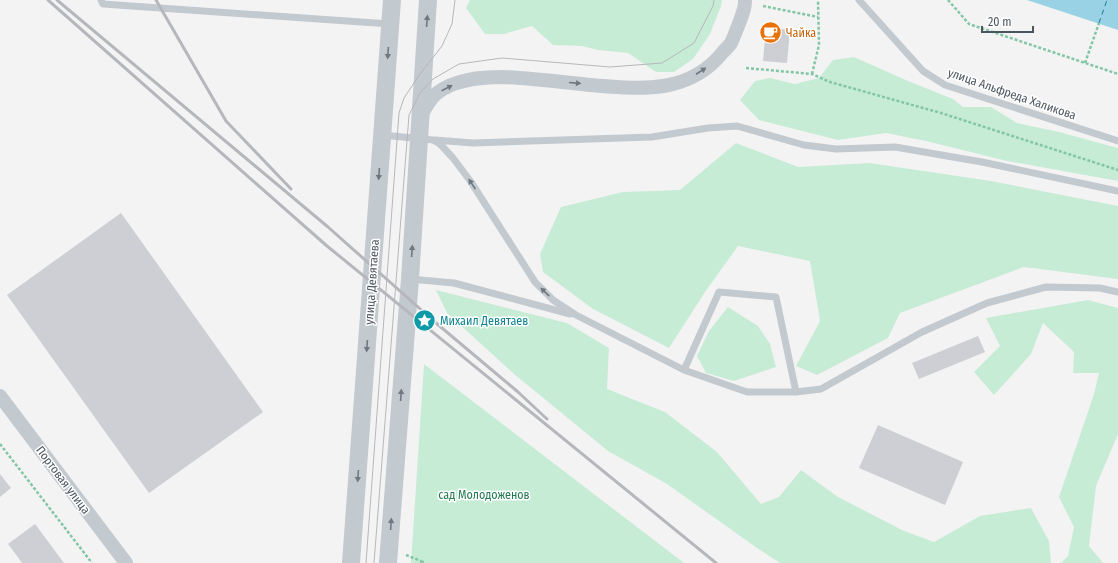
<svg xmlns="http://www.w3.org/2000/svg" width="1118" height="563" viewBox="0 0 1118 563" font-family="'Fira Sans Condensed',sans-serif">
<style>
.green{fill:#c7ecd6}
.water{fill:#99d2e4}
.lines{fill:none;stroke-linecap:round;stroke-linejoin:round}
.ferry{stroke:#1c7b99;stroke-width:1;stroke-dasharray:5 4;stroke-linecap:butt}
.building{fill:#cdcfd4}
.path{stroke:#82c6a6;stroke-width:2.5;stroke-dasharray:3 2;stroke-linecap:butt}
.service{stroke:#c2c9cf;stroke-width:7}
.minor{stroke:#c2c9cf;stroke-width:14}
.tertiary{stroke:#c2c9cf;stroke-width:18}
.tram{stroke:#b5b7bc;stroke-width:1}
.rail{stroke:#b5b7bc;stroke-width:3}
.oneway{fill:#6f7880}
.labels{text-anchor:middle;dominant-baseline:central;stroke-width:3;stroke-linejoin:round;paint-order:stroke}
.food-label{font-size:12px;fill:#c56008;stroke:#fff;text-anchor:start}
.street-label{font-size:12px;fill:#4c555e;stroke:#fff}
.culture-label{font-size:12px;fill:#0d838f;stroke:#fff;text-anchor:start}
.park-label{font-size:12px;fill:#237950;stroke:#fff}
</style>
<rect width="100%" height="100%" fill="#f4f3f3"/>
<path class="green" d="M470,0h252l-1,6 -11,28 -17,25 -19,13h-18l-28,-19 -30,-3 -16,-4 -29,-1 -21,-19 -28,8h-19l-19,-26z
M854,57l54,24 45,18 10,8h28l26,16 42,9 59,16v33l-111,-20 -81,-20 -40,-8 -48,7 -79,-20 -19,-20 15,-19 15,-3 25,6 24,-6 14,-18z
M736,143l62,24 72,-4 121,18 127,25v73l-94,-12 -124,46 -12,25 -71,37 -21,-9 24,-45 -10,-60 -72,-15 -33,46 -36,56 -76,-39 -50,-37 -3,-18 21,-47 62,-15 57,-2z
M436,290l131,33 42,25 -2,41 58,23 52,40 44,52 18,-7 22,-27 37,27 66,34 30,11 46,-26 51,-8 18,33 2,22h-271l-23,-15 -90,-64 -59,-33 -94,-77 -67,-61z
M1088,300l30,8v126l-22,52 -7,60 14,17h-42l7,-7 6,-29 -15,-30 35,-103 5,-21h-26l1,-21 -31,-29 -12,31 -37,41 -20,-23 26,-26 -14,-28z
M728,307l30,19 12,18 6,23 -42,14 -28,-8 -9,-17 12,-25z
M424,364l260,199h-273z"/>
<path class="water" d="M1027,0h91v30z"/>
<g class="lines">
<path class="ferry" d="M1099,23l8,-23"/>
</g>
<path class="building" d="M766,27l24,3 -3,33 -24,-2z
M121,213l142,199 -114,81 -142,-198z
M978,336l7,16 -66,27 -7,-16z
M878,425l85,37 -18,43 -86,-37z
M0,474l11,14 -11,9z
M35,524l29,39h-42l-2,-3 -12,-16z"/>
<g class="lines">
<path class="path" d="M948,0l21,24 149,50
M763,6l55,11
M1085,63l14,-40
M746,68l66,6 18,8 111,31 177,57
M812,74l7,-29 -1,-45
M0,444l92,119
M406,555l15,6v2
M421,561l4,2"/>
<path class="service" d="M101,0l2,4 287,20
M859,0l64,71 22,14 173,56
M382,135l51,5 7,4 13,14 18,24 64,100 18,18 23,15 108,55 63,22h49l25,-3 101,-57 65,-29 59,-16 54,1 18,4
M435,140l38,3 179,-6 56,-9 29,-2 67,19 32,4 59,-2 87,15 136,29
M410,279l44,4 116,31
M684,370l35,-78 57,5 20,95"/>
<path class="minor" d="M421,116c4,-8 9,-17 16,-23 18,-14 44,-16 66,-16 30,1 59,5 88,8 48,4 98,10 132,-33 3,-3 6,-6 8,-9 3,-6 11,-27 13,-34 1,-3 1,-6 1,-9
M0,396l126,167"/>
<path class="tertiary" d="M351,563l41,-563
M388,563l22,-284 18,-279"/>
<path class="tram" d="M366,563l33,-450 5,-15 16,-24 22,-28 10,-22 3,-24
M374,563l35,-448 11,-22 13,-14 26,-15 43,-6 108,9 52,-4 32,-20 19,-37 1,-6"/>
<path class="rail" d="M48,0l279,246 389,317
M57,0l271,227 108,96 82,69 29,27
M156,0l70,121 65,68"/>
</g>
<defs><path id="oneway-solid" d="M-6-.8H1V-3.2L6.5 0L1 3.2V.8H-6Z"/></defs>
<g class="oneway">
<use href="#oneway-solid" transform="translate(427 21) rotate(-86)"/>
<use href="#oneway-solid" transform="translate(388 53) rotate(94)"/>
<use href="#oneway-solid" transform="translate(701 71) rotate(-33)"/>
<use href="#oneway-solid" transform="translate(575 83) rotate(5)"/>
<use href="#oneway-solid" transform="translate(447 88) rotate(-27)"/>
<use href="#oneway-solid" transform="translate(379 174) rotate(94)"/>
<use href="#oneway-solid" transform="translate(472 184) rotate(-124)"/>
<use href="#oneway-solid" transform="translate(412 251) rotate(-86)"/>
<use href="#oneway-solid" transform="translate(545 292) rotate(-136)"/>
<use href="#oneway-solid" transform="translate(367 346) rotate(94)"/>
<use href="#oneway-solid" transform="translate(401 395) rotate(-86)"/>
<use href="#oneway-solid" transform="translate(358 476) rotate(94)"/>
<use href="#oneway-solid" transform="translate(391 524) rotate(-86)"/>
</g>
<defs>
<symbol id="cafe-disc" viewBox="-11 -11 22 22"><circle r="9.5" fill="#e8710a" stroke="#fff"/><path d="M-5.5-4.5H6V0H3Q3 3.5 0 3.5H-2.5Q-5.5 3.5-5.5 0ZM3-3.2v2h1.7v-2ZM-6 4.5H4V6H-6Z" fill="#fff"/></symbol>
<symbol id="sight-disc" viewBox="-11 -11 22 22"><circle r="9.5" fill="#0f9aa8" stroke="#fff"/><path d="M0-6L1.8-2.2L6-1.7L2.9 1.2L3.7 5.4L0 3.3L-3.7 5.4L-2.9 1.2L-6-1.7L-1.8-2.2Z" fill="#fff"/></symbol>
</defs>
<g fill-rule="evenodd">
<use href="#cafe-disc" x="758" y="20" width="25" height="25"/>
<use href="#sight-disc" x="412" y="308" width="25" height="25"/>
</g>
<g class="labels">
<g class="food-label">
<text x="786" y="33">Чайка</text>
</g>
<g class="street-label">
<text transform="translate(1012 94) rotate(19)">улица Альфреда Халикова</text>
<text transform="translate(372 282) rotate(-86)">улица Девятаева</text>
<text transform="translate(63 480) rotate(53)">Портовая улица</text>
</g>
<g class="culture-label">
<text x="440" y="321">Михаил Девятаев</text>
</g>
<g class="park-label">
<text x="484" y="495">сад Молодоженов</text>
</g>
</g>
<path d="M982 26v6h51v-6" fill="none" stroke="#4c555e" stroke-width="2"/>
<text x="988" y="26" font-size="12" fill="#4c555e" stroke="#ffffff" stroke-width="3" paint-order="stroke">20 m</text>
</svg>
